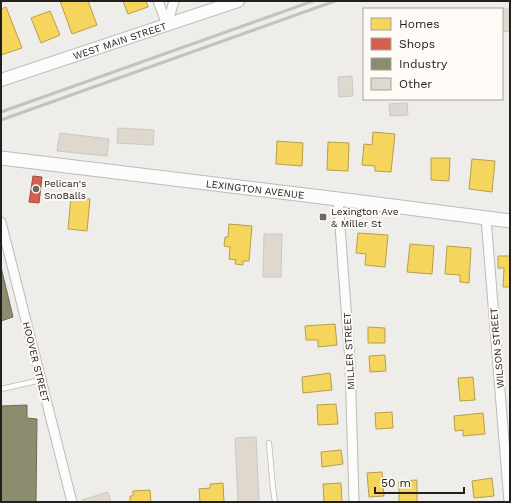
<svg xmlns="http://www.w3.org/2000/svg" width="511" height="503" viewBox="0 0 511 503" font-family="'Work Sans',sans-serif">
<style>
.homes{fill:#f6d55c;stroke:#b69f49}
.shops{fill:#d6604d;stroke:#a04d3f}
.industry{fill:#8c8c6e;stroke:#6c6c56}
.building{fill:#dfd8ce;stroke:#cac8c5}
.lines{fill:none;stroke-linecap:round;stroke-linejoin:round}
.service-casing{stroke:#bdbbb8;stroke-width:6}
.minor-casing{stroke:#bdbbb8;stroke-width:11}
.tertiary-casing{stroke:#bdbbb8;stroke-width:14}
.secondary-casing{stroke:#bdbbb8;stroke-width:15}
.service{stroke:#fdfcfc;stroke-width:4.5}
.minor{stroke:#fdfcfc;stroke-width:9}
.tertiary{stroke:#fdfcfc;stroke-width:12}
.secondary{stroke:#fdfcfc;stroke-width:13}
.rail{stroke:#c2c2c1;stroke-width:3}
.poi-dot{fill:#696865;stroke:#fefaf6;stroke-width:1.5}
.labels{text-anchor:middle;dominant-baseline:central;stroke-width:4;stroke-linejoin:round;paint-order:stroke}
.street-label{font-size:10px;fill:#21201e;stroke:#fefaf6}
.poi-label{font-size:10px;fill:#21201e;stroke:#fefaf6;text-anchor:start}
</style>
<rect width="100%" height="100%" fill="#efedea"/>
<path class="homes" d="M60,1h28l9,24 -25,9z
M123,1h23l2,6 -20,7z
M6,7l16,41 -21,7v-46z
M50,11l10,24 -19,8 -10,-25z
M373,132l22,2 -4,38 -16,-1v-5l-13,-1 2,-21 8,1z
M277,141l26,2 -1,23 -26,-2z
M328,142l21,1 -1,28 -21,-1z
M431,158h19l-1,23 -18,-1z
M472,159l23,2 -3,31 -23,-3z
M71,197l19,2 -3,32 -19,-2z
M229,224l23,2 -3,35h-6v4l-8,-1 1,-4 -7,-1 1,-12 -6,-1 1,-9h3z
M358,233l30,2 -3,32 -20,-2 1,-11 -10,-1z
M410,244l24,2 -2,28 -25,-2z
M447,246l24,2 -2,35 -9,-1v-7l-15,-1z
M498,256h12v31h-7l1,-19h-6z
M335,324l2,21 -19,2v-7h-12l-1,-14z
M368,327l17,1v15h-17z
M385,355l1,16 -16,1 -1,-16z
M330,373l2,17 -29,3 -1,-16z
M473,377l2,23 -15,1 -2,-23z
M336,404l2,20 -20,1 -1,-20z
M392,412l1,16 -17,1 -1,-16z
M483,413l2,21 -22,2v-6l-8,1 -1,-15z
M341,450l2,14 -21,3 -1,-15z
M382,472l2,24 -15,1 -2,-24z
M492,478l2,18 -20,2 -2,-17z
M417,480v22h-18v-21z
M223,483l1,19h-24l-1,-13 11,-1v-4z
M341,483l1,19h-18l-1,-18z
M150,490l1,12h-21v-6h3v-5z"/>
<path class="shops" d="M33,176l9,1 -3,26 -10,-1z"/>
<path class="industry" d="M1,267l12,50 -12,4z
M27,405v13l10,1 -1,83h-35v-96z"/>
<path class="building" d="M502,9h8v22l-8,1z
M352,76l1,20 -14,1 -1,-20z
M407,103l1,12 -18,1 -1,-12z
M118,128l36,2 -1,15 -36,-2z
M60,133l49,6 -2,17 -50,-5z
M264,234h18l-1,43h-18z
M256,437l3,65h-21l-3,-64z
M108,492l3,10h-28l-1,-2z"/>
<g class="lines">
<defs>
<path id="service" d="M1,389l40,-9
M269,443l4,45 2,14"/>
<path id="minor" d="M158,1l9,24
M167,25l7,-24
M338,199l12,163 4,140
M486,218l23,284
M1,222l71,280"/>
<g id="tertiary">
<path id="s1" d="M1,80l237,-79"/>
</g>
<g id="secondary">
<path id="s2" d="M1,158l337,41 172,22"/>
</g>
</defs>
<use href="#service" class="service-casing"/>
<use href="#minor" class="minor-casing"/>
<use href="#tertiary" class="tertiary-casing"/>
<use href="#secondary" class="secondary-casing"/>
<use href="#service" class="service"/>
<use href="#minor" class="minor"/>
<use href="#tertiary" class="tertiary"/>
<use href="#secondary" class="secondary"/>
<path class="rail" d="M1,112l312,-111
M1,120l334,-119"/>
</g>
<g class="poi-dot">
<circle cx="36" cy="189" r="4"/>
<rect x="319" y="213" width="8" height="8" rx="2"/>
</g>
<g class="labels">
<g class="street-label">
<text stroke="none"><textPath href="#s1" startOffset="125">WEST MAIN STREET</textPath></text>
<text stroke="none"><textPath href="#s2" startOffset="256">LEXINGTON AVENUE</textPath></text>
<text transform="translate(497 348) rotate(-95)">WILSON STREET</text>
<text transform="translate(349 351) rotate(-93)">MILLER STREET</text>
<text transform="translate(36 362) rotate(76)">HOOVER STREET</text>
</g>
<g class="poi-label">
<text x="44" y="183">Pelican's<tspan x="44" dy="12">SnoBalls</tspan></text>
<text x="331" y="211">Lexington Ave<tspan x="331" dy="12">&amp; Miller St</tspan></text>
</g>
</g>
<rect width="511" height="503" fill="none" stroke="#21201e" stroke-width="4"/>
<rect x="363" y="8" width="140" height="92" fill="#fefaf6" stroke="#a6a3a0"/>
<rect x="371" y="18" width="20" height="12" fill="#f6d55c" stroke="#a6a3a0"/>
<text x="399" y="28" font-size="12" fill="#21201e">Homes</text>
<rect x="371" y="38" width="20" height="12" fill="#d6604d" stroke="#a6a3a0"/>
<text x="399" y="48" font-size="12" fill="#21201e">Shops</text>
<rect x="371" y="58" width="20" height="12" fill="#8c8c6e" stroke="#a6a3a0"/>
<text x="399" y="68" font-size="12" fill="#21201e">Industry</text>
<rect x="371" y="78" width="20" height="12" fill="#dfd8ce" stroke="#a6a3a0"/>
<text x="399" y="88" font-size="12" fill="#21201e">Other</text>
<path d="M375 487v6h89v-6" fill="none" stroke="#21201e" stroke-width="2"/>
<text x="381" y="487" font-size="12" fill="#21201e" stroke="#fefaf6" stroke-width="3" paint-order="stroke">50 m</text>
</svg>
